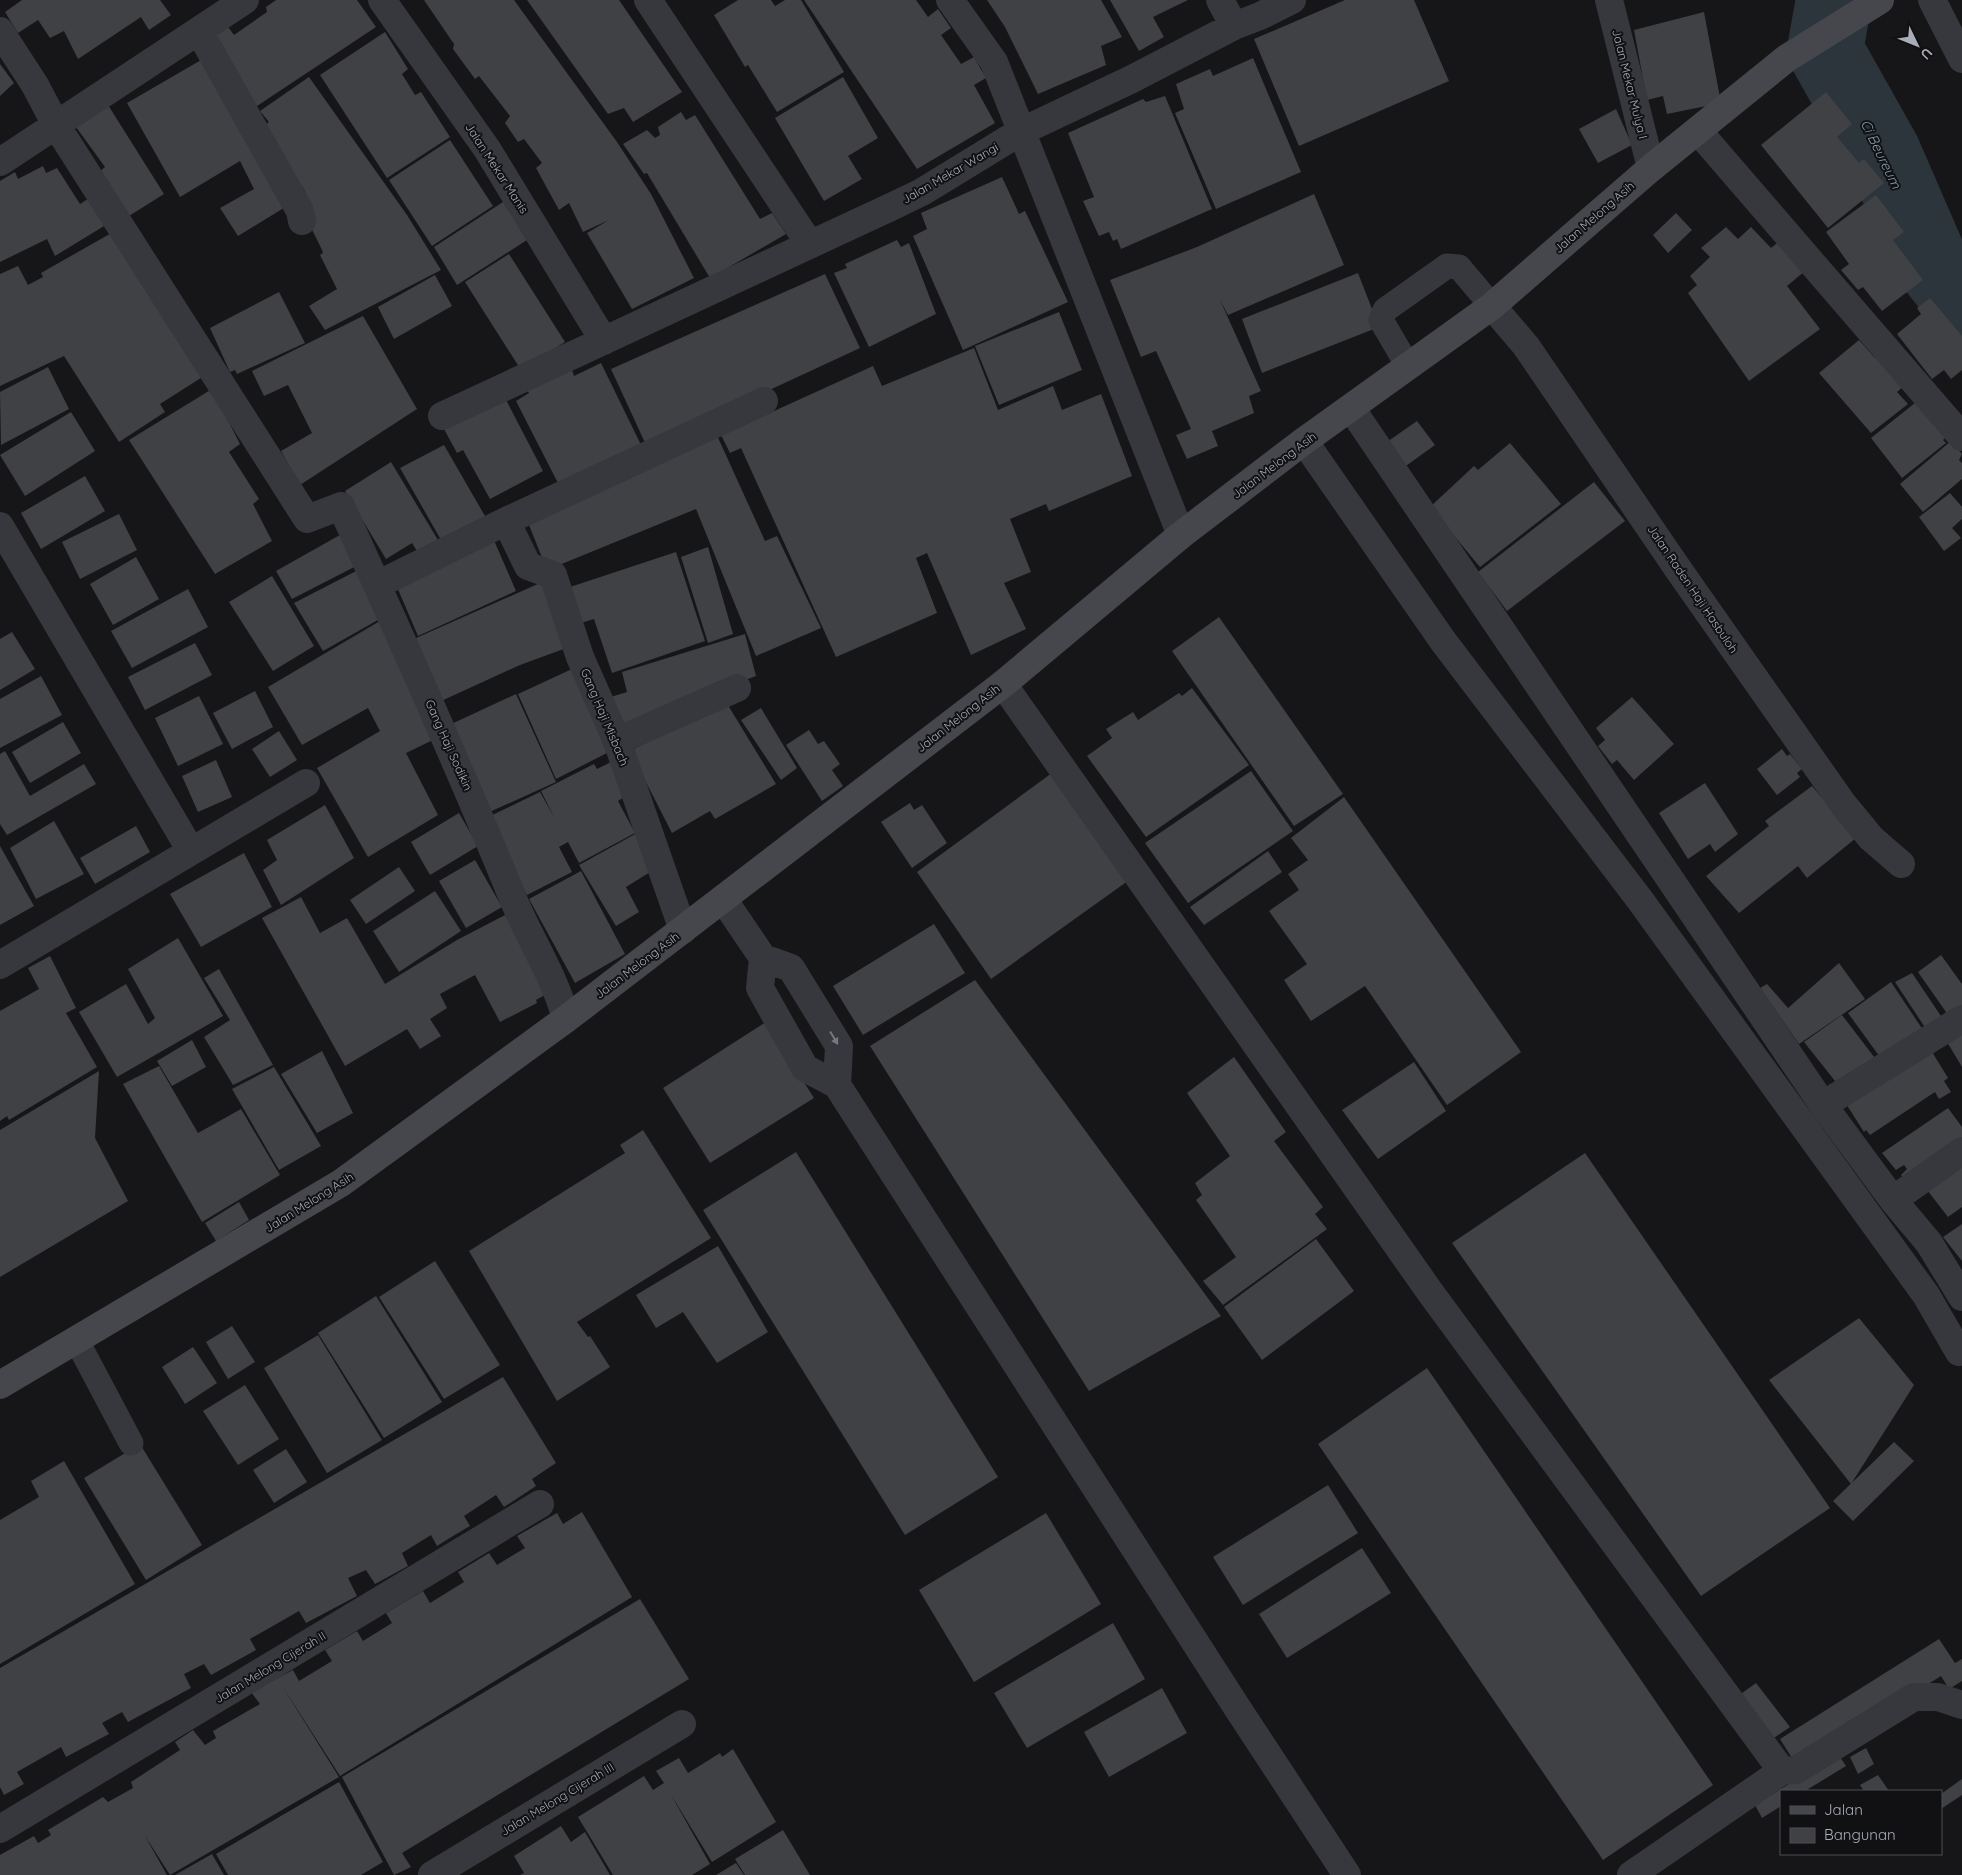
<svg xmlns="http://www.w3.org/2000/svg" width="1962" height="1875" viewBox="0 0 1962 1875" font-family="Quicksand,sans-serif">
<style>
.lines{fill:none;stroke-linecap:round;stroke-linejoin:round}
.river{stroke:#2c353c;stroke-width:76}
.building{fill:#404145}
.service{stroke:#37383d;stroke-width:25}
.minor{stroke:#37383d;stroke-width:28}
.secondary{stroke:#45474d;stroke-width:28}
.oneway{fill:#757881}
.labels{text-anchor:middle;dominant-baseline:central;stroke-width:4;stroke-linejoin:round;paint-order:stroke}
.street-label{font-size:12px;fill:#a8adb8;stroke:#111113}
.water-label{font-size:14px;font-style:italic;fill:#7f9bb3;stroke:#111113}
</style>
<rect width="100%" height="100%" fill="#161618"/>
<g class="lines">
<path class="river" d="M1834,0l-9,50 58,103 46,106 33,42"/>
</g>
<path class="building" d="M22,0h138l11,15 -22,15 -8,-13 -63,42 -14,-28 -14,7 -12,-18 -20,13 -13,-21z
M276,0h81l19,27 -122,81 -50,-75 19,-13 11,15 33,-23 -1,-5z
M424,0h90l103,142 34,52 43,84 -62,31 -45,-76 22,-13 -26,12 -14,-29 -10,7 -23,-42 6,-5 -18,-24 -6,3 -13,-19 5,-7 -31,-40 -4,3 -22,-30 1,-5z
M527,0h92l63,92 -49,30 -9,-14 -16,6z
M738,0h33l4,6 10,-6h16l43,72 -67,40 -29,-47 -3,2 -31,-52z
M804,0h112l12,17 10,-8 13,19 -10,7 20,29 13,-7 12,21 -12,7 21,38 -78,46z
M987,0h114l21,37 -21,9 5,19 -68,29 -33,-67z
M1110,0h78l-35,17 11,20 -25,14z
M1345,0h69l35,81 -150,65 -45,-107z
M1704,12l17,91 -54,11 -4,-18 -16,4 -13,-70z
M385,32l23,37 -6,5 13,21 6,-3 29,45 -63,41 -67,-103z
M208,56l84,147 -54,33 -18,-28 34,-19 -14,-28 -60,36 -53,-94z
M1253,58l48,114 -85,37 -41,-96 9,-4 -8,-25 34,-15 3,7z
M0,64l14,19 -14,13z
M309,77l98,138 34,55 -116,60 -16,-24 28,-17 -17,-34 3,-2 -1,-3 -25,-51 8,-8 -42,-64 6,-5 -9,-11z
M843,77l35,61 -30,18 14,23 -38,22 -49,-83z
M1826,92l26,32 -15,13 22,26 5,-4 20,24 -56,45 -67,-83z
M1165,96l47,113 -91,40 -4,-10 -4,2 -4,-9 -10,4 -16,-35 11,-4 -26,-64 75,-34 3,3z
M108,105l56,89 -35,22 -30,-44 6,-5 -29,-40z
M1616,109l16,36 -34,18 -19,-34z
M681,112l5,8 9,-5 65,104 12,-6 14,21 -76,44 -63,-105 -3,1 -21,-30 24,-14 8,8 5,-3 -2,-8z
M450,140l43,66 -61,40 -43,-66z
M43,166l3,7 11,-5 23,36 14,-9 15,28 -54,33 -8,-17 -47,23v-81l15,-9 3,7z
M1002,177l17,37 6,-3 43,91 -105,48 -50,-114 14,-7 -6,-16z
M1314,194l30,71 -116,50 -8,-15 41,91 -12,5 5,17 -42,18 6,15 -31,13 -11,-24 15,-6 -35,-78 -15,6 -31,-77 87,-33z
M1876,195l28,37 -11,8 30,40 -41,31 -19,-24 -5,3 -17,-20 8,-6 -23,-32z
M506,200l24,38 -73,47 -23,-38z
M1676,213l16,17 -24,23 -15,-18z
M1726,227l12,12 13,-12 20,21 10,-8 24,31 -18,15 33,43 -71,52 -61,-88 9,-8 -7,-9 20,-19 -9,-9z
M115,231l89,145 -44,28 5,8 -46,30 -55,-86 -64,30v-112l18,-8 10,19 15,-8 -2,-4z
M897,240l4,7 8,-4 27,71 -67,33 -35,-74 13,-5 -2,-4z
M509,254l56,88 -44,28 -56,-88z
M1358,273l21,54 -117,46 -20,-54z
M825,274l35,74 -213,99 -36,-78z
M435,275l17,31 -58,33 -16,-32z
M279,292l26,51 -68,31 -2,-4 -5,2 -20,-44z
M1930,298l32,38v34l-11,9 -7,-9 -12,9 -35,-45 24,-20 -4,-6z
M1059,312l23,58 -83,35 -24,-59z
M363,316l54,93 -117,76 -19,-34 31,-18 -24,-48 -24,11 -12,-25z
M1859,340l16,18 5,-5 25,32 -8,7 11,12 -37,29 -52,-60z
M974,348l24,62 55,-24 9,24 39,-16 31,82 -83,35 -3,-7 -36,15 21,53 -27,11 22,46 -55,26 -44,-102 -11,5 21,55 -101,44 -95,-209 -11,5 -9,-18 152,-69 9,20z
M601,363l43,88 -83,38 -45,-88 13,-8 -3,-5 46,-18 2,6z
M48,367l21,42 -68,36 -1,-53z
M212,389l28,55 -11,8 30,47 -6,5 19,37 -57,33 -86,-134z
M505,398l38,73 -53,28 -27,-49 -6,3 -13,-24z
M1920,399l28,37 -5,4 3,3 -44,35 -31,-40z
M71,412l24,39 -70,45 -25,-41z
M1417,421l18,24 -32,23 -19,-24z
M715,431l50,110 12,-5 44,92 -65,28 -60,-147 -149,61 -20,-50z
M1951,441l11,13 -3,6 3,3v16l-39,33 -23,-28z
M1510,443l51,61 -81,63 -50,-60 44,-41 4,4z
M444,445l45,78 -44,24 -45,-79z
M391,462l50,83 -21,11 -8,-13 -26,16 -41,-68z
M85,476l20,35 -64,38 -20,-36z
M1594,482l31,39 -118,90 -29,-39z
M1950,493l12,14v12l-10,9 9,10 -17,13 -25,-34z
M119,514l18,36 -57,29 -18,-37z
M347,531l15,32 -70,36 -16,-28z
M490,531l26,60 -98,45 -24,-56z
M708,547l25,87 -25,9 -27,-86z
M676,552l29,89 -93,32 -18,-54 -20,6 -13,-35z
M136,557l23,42 -46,26 -23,-41z
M364,567l21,49 -62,35 -29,-48z
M272,576l42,70 -41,25 -44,-69z
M549,579l20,68 -49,18 -81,37 -23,-64z
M188,589l20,38 -76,41 -21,-37z
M1219,617l124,177 -49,32 -122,-175z
M385,618l50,121 -29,14 32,62 -70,42 -51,-89 63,-37 -12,-23 -66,37 -34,-58z
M12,632l23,37 -35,21v-51z
M745,634l11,42 -140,52 -12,-29 23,-7 -5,-20z
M195,643l17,32 -67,35 -17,-33z
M572,669l35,84 -51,26 -38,-85z
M41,676l21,39 -62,33v-49z
M1192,688l57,77 -103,72 -59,-81 25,-18 -6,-9 27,-17 5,8 41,-27 3,3z
M255,691l18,36 -41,22 -19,-36z
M516,694l40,88 -71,32 -38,-88z
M199,696l24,48 -45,22 -23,-48z
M1632,697l42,47 -40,36 -17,-20 -5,4 -14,-18 7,-6 -9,-12z
M726,702l50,82 -61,35 -5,-8 -38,22 -42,-82z
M761,708l36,60 -16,12 -40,-60z
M63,722l18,31 -51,30 -18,-31z
M809,730l9,14 6,-3 16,23 -8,6 11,16 -21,15 -36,-56z
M279,731l18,29 -27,17 -18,-28z
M1782,749l5,7 3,-2 12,15 -5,4 3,4 -23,18 -20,-26z
M5,751l25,45 54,-32 12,20 -89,51 -7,-11v-70z
M617,759l16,32 -15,10 17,32 -56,30 -11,-21 -9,5 13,25 -45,23 -41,-77 54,-26 14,25 -13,-26 53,-27 3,5z
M216,760l16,37 -34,15 -16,-36z
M1056,770l76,108 -141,101 -74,-107z
M1251,771l42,60 -105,72 -43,-60z
M1705,783l33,51 -23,18 -5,-8 -22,15 -29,-46z
M1812,786l44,52 -49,40 -9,-12 -59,47 -33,-37 63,-50 -4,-5z
M1344,797l177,255 -74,53 -82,-119 -54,35 -27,-41 23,-16 -38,-53 30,-21 -11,-16 20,-14 -17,-22z
M910,803l4,7 8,-5 25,38 -35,25 -31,-46z
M325,805l29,53 -73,47 -18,-35 14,-10 -10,-20z
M459,813l19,33 -48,29 -19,-33z
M54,821l30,53 -48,25 -26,-51z
M136,826l14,26 -55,32 -15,-26z
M637,833l18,36 -29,18 13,25 -23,14 -37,-61z
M0,846l34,60 -34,19z
M1268,851l14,21 -78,53 -14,-18z
M244,853l28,54 -71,40 -31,-53z
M475,860l27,47 -36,21 -27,-47z
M399,867l16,24 -49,33 -16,-24z
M581,871l44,83 -50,29 -46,-84z
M435,891l26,40 -62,41 -26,-41z
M301,897l19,36 27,-15 38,66 72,-44 50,-26 43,78 -14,8 1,3 -37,19 -25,-47 -35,19 7,14 -17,11 11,17 -21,13 -13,-20 -62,37 -83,-148z
M934,924l31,49 -102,62 -30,-49z
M178,938l45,78 -106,61 -38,-65 47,-28 22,40 7,-6 -27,-49z
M1941,955l21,29v32l-9,6 -35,-50z
M50,956l26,52 -10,5 31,54 -88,53 -2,-4 -7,5v-110l39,-22 -11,-21z
M1839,963l26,36 -66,45 -39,-56 7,-4 21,24z
M219,969l54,96 -40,20 -29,-48 26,-17 -26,-42z
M1912,973l35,52 -17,10 -35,-53z
M975,980l246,336 -132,75 -219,-345z
M1891,982l36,54 -42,28 -37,-51z
M1842,1015l39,51 -38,25 -39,-49z
M766,1022l48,76 -104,65 -47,-75z
M1962,1032v35l-15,-25z
M192,1040l14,27 -34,19 -15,-25z
M1926,1042l22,36 -4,3 7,11 -12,7 -4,-7 -65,43 -4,-5 -2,2 -23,-36z
M322,1051l31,62 -36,20 -36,-59z
M1234,1057l52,75 -12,9 49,66 -8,7 12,15 -104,76 -20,-24 33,-24 -40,-57 6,-5 -7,-12 35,-27 -43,-63z
M1414,1062l32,49 -68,48 -36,-49z
M159,1066l39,67 43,-24 39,66 -78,47 -79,-138z
M274,1067l47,79 -42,24 -47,-81z
M99,1071l-4,67 33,63 -128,76v-147z
M1948,1108l14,19v21l-51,39 -10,-12 6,-6 -3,-4 -8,5 -14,-17z
M643,1130l68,108 -134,84 11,15 2,-1 20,31 -53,34 -88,-150 156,-98 -5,-8z
M796,1152l202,325 -93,58 -202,-325z
M1585,1153l245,355 -129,88 -249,-353z
M1962,1158v49l-14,10 -24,-31z
M239,1202l10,18 -33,21 -11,-18z
M1962,1224v37l-19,-24z
M1316,1239l38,52 -92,69 -38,-53z
M718,1246l50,86 -51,31 -34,-51 -27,16 -20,-33z
M435,1261l65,104 -56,34 -65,-102z
M376,1296l66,106 -58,36 -66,-105z
M1859,1318l55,67 -63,99 -82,-104z
M232,1326l23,36 -27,17 -22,-37z
M318,1335l64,105 -55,33 -63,-105z
M193,1347l24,36 -32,21 -23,-37z
M1427,1368l286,417 -110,75 -285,-416z
M503,1377l53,86 -24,16 4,7 -32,21 -8,-12 -32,21 6,10 -17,10 -16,10 -6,-11 -29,18 6,13 -33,18 -9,-14 -18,8 9,18 -51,27 -7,-12 -49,28 6,11 -45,25 -7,-11 -20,10 7,14 -63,34 -6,-10 -20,11 7,11 -43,23 -5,-10 -44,25 7,12 -20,11 -4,-8v-119z
M245,1385l34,54 -41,26 -35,-54z
M1894,1442l20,19 -61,60 -20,-20z
M140,1444l62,101 -56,35 -62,-102z
M286,1449l21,33 -33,21 -21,-33z
M64,1461l71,123 -135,80v-144l39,-23 -8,-16z
M1328,1485l30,48 -115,72 -30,-48z
M582,1512l50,85 -292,179 -61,-95 60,96 -169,98 -25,-39 22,39h-167v-20l34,-19 4,7 13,-8 -3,-5 55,-33 5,5 25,-14 -2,-6 49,-32 -5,-8 18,-12 12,15 11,-7 -3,-7 47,-27 -9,-12 42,-22 6,11 33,-20 -7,-11 32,-19 6,10 29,-18 -6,-10 37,-22 7,12 34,-21 -6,-10 31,-19 8,12 28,-17 -8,-12 40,-23 6,11z
M1046,1513l55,91 -127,78 -55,-92z
M1362,1548l29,45 -104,65 -28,-44z
M640,1599l49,80 -287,174 9,14 -17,8 -52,-98z
M1113,1623l32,56 -118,69 -33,-55z
M1939,1639l16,24 7,-4v22l-13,8 -8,-13 -144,90 -17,-27z
M1756,1683l34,44 -19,13 -33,-44z
M1162,1688l25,45 -78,44 -25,-45z
M1866,1748l8,16 -16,10 -8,-17z
M733,1749l43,73 -64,40 -42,-69 40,71 -18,11h-79l-35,-58 66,-41 9,14 11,-7 -8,-12 23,-13 9,15 32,-20 2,4z
M1838,1754l8,12 -41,25h-24v15l-19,12 -7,-13z
M1878,1775l11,16h-25l-4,-6z
M1962,1779v16l-21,14v-15z
M339,1782l44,80 -22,13h-133l-12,-21z
M561,1826l10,16 14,-10 25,43h-90l4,-2 -10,-17z
M783,1830l27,45h-65l-10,-16z
M212,1854l12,21h-49z
M736,1863l8,12h-28z"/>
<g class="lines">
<path class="service" d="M1408,366l-27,-46 4,-10 62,-44 12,1 33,39
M77,1341l54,102"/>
<path class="minor" d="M382,0l105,149 117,192
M648,0l161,243
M950,0l44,62 187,473
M1220,0l14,26
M1609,0l42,168
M1932,0l30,59
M0,31l35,54 21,40 251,394 34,-13c60,131 119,262 173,395 17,40 41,76 52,118
M199,31l101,180 2,10
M1698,131l264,306
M0,162l245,-162
M1492,306l34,40 152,223 165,235 28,34 30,26
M1351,408l472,697 70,95 36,43 33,54
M442,416l451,-210 29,-14 98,-60 112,-53 102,-53 26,-10 32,-16
M1304,441l139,200 197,259 286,395 33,57
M506,521l22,45 25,9 27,82 37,84 66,189
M0,526l191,325
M377,585l129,-64 258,-120
M1003,684l427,608 352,479 14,-1 118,-73h24l24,8
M617,741l120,-53
M723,899l40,59 28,10 48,78 -2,39
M763,958l-3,30 45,80 32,17 401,624 109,166
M0,965l306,-182
M1823,1105l139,-86
M1893,1200l69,-49
M0,1829l540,-325
M432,1875l250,-151
M1631,1875l151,-104"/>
<path class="secondary" d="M0,1385l341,-202 225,-164 437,-335 178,-149 123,-94 188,-135 159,-138 136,-110 93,-58"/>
</g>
<defs><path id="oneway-solid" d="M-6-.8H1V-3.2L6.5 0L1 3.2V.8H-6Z" transform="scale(1.25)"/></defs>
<use class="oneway" href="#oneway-solid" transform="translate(834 1038) rotate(59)"/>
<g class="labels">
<g class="street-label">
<text transform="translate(1630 84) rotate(76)">Jalan Mekar Mulya I</text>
<text transform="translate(497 168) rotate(57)">Jalan Mekar Manis</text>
<text transform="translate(950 173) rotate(-30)">Jalan Mekar Wangi</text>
<text transform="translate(1594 217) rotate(-41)">Jalan Melong Asih</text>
<text transform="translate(1274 465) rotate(-37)">Jalan Melong Asih</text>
<text transform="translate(1693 589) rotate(56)">Jalan Raden Haji Hasbuloh</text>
<text transform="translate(605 717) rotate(67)">Gang Haji Misbach</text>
<text transform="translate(958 718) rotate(-38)">Jalan Melong Asih</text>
<text transform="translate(449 745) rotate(66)">Gang Haji Sodikin</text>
<text transform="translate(637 965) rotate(-37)">Jalan Melong Asih</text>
<text transform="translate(309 1202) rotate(-32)">Jalan Melong Asih</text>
<text transform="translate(270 1667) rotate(-31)">Jalan Melong Cijerah II</text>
<text transform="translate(557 1799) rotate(-31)">Jalan Melong Cijerah III</text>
</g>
<g class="water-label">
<text transform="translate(1881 154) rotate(64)">Ci Beureum</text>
</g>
</g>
<rect x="1780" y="1790" width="162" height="65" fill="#111113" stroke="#4d4f55"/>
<rect x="1790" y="1806" width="25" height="8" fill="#45474d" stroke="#4d4f55"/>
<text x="1824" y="1815" font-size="15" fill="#a8adb8">Jalan</text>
<rect x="1790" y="1828" width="25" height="15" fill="#404145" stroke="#4d4f55"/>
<text x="1824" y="1840" font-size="15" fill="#a8adb8">Bangunan</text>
<g transform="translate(1917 45) rotate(133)" stroke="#111113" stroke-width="4" paint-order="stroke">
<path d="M0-4L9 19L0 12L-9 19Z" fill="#a8adb8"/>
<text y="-8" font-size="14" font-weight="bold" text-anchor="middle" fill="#a8adb8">U</text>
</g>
</svg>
